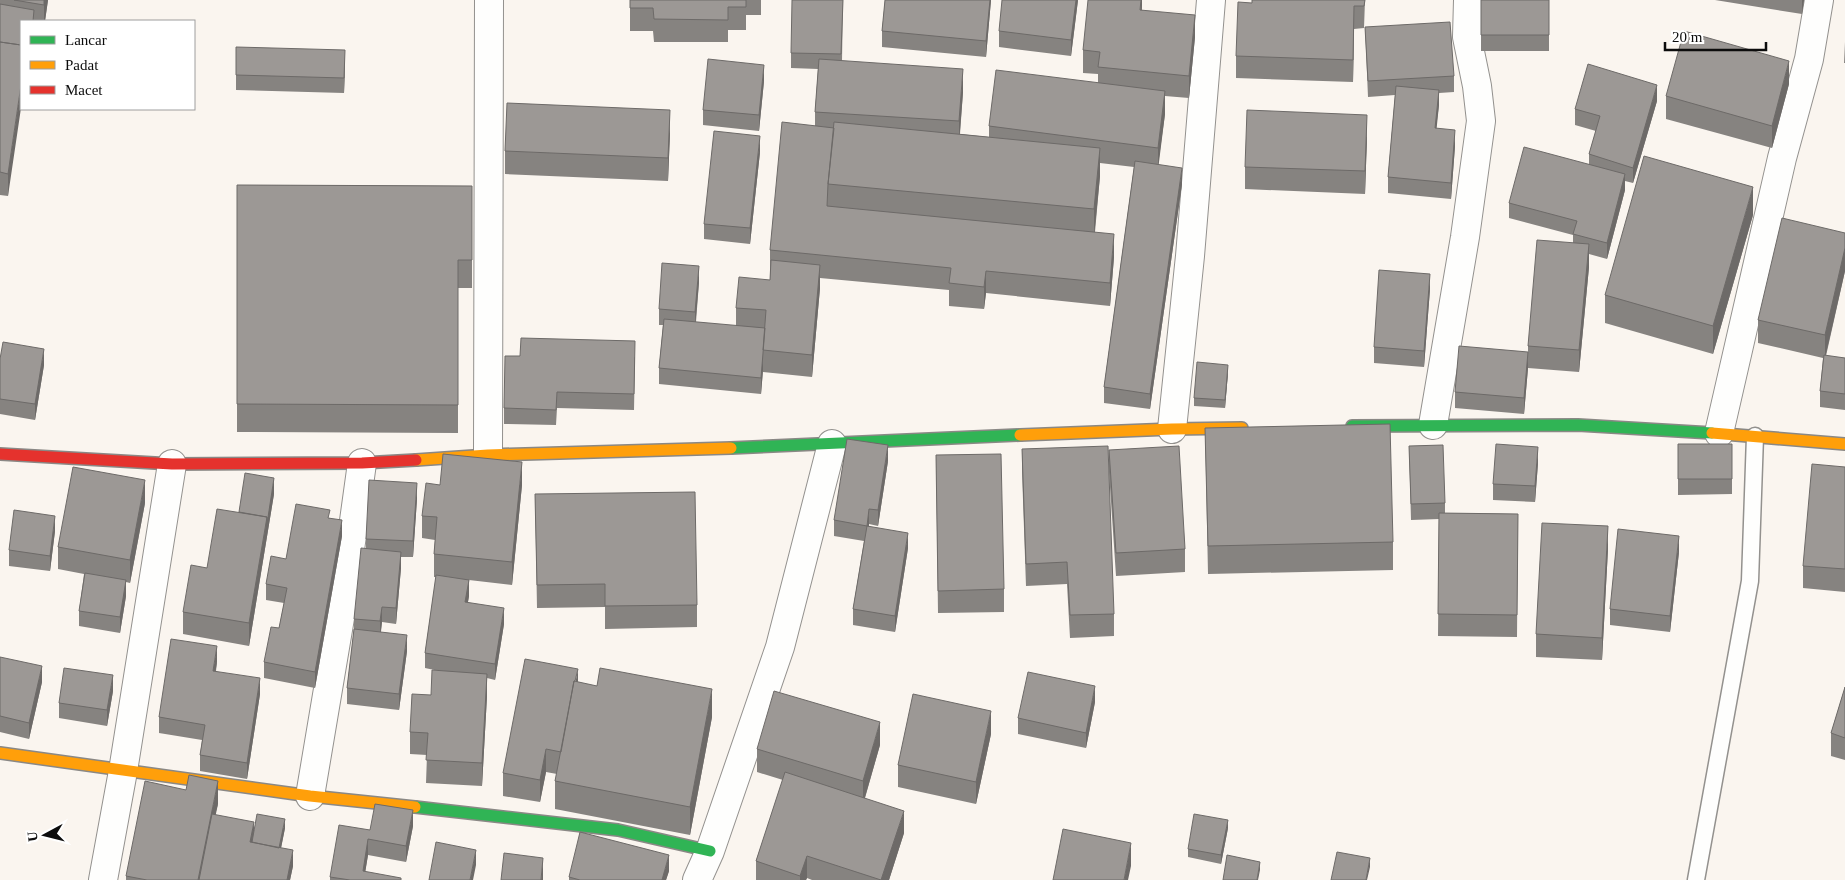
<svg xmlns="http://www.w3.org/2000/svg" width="1845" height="880" viewBox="0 0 1845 880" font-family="'Times New Roman',serif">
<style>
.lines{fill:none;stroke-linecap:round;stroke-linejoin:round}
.lane-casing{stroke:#93918e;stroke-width:19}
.street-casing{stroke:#93918e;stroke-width:30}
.fast-casing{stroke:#8a8885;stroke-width:14}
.slow-casing{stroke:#8a8885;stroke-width:14}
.jam-casing{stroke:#8a8885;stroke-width:14}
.lane{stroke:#fefefd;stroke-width:16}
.street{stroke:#fefefd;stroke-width:28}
.fast{stroke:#30b455;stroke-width:11}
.slow{stroke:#ff9f0a;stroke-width:11}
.jam{stroke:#e5322d;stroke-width:11}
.wall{fill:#868380}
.shaded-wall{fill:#6d6a68}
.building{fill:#9c9895;stroke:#6d6a68}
</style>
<rect width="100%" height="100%" fill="#faf5ef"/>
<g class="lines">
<defs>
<path id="lane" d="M1696,880l54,-299 5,-145"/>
<path id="street" d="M1433,425l32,-188 16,-116 -4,-35 -10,-49 1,-37
M1172,429l18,-173 21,-256
M1719,433l63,-275 27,-99 10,-59
M488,455l1,-455
M310,796l33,-196 19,-137
M103,880l20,-109 49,-307
M697,880l13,-29 70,-204 52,-203"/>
<path id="fast" d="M1352,426l226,-1 134,8
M731,448l289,-13
M415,807l203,23 92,21"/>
<path id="slow" d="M1712,433l133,11
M1020,435l152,-6 70,-1
M416,460l72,-5 243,-7
M0,753l310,43 105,11"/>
<path id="jam" d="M0,454l172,10 190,-1 54,-3"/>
</defs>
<use href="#lane" class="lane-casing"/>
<use href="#street" class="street-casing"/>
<use href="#fast" class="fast-casing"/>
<use href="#slow" class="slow-casing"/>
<use href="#jam" class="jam-casing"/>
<use href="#lane" class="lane"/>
<use href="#street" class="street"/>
<use href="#fast" class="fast"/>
<use href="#slow" class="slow"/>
<use href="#jam" class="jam"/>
</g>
<path class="wall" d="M0,0h48l-3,21h-24l-13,175 -8,-1z
M630,0h131v15h-15v15h-18v12h-74l-1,-11h-23z
M843,0l-1,61 121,31 -3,42 29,3v-11l109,-43v-9l-15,-1v-23l59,-50v10l53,27 -6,61 -24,-2v18l-7,51 24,19 -32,225 -46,-6v-16l30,-220 -34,-4v13l-5,56 19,25 -4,49 -124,-13 -2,16 -35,-3v-16l-129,-12v10l-8,89 -49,-5v-2l-2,24 -102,-10v-16l4,-43h-4v-16l40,-27 -3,40 40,4v-18l34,-28v-30l45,-124v-14l3,-43 -27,-1v-15z
M885,0h106l-5,57 -104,-10v-16z
M1078,0l-7,56 -72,-9v-16z
M1252,0h113l-1,28 -10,1 -1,53 -117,-4v-22l16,-53z
M1481,0h68v51h-68z
M1715,0h89l-2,14z
M1365,27l89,49v16l-15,1v12l-3,23 19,18 -4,53 -63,-6v-16l7,-82 -27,2z
M1845,42v21h-1z
M236,47l109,19 -1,27 -108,-3z
M764,81l-5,50 -56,-6v-15z
M1789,84l-17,64 -106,-29v-23z
M1657,101l-24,82 -8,-2v9l-18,69 -18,-5v13l-10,105 -51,-4 -4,46 -69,-6v-16l73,-40v-6l45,-103v-8l-64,-17v-15l80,-39v-10l7,-23 -21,-6v-16z
M670,133l-2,48 -163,-7v-23z
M1367,137l-2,57 -120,-5v-22z
M760,152l-10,92 -46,-5v-15z
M237,185l235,1v102h-14v145l-221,-1z
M1753,215l-40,139 -108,-31v-28z
M1845,233v38l-19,85 19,2v52l-25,-3v-16l3,-33 -65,-15v-23z
M1430,289l-6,78 -50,-4v-16z
M635,357l-1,53 -77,-2 -1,17 -52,-1v-16z
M0,359l44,6 -9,55 -35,-6z
M1228,373l-3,35 -31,-2v-8z
M1205,428l188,114v28l-185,4z
M1678,444h54v50l-54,1z
M1409,446l36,57v10l73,1 -1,123 -79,-1 1,-117 -28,1z
M1022,449l92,165v22l-44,2 -3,-54 -41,2 -4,-115z
M1109,450l76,99v23l-69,4 -7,-104z
M936,455l68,134v23l-66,1z
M888,461l-10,65 -9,-2v2l39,22 -13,84 -42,-7v-16l11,-68 -30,-5v-16z
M1538,463l-3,39 -42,-2v-16z
M1845,467v125l-42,-4v-22z
M440,485h82l-10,100 -43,-5v16l-1,6 36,22 -9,56 -8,-2v18l-5,90 -56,-3 1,-28 -17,-1v-22l21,-37 8,-24 -14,-3v-15l11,-76h-2v-23l1,-14 -13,-2v-22z
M274,494l-25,152 -66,-12v-22l56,-100z
M535,494l162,111v22l-92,2v-22l-68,1z
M417,499l-4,58h-12v11l-5,56 -14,-2 -1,10 26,19 -8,59 -52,-6v-16l7,-58v-11l12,-70v-10z
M145,503l-15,80 -4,-1v14l-6,37 -41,-7v-15l5,-37 -26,-5v-22z
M330,518l12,18 -27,152 -51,-10v-16l15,-34 5,-25 -18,-3v-16l20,-25z
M55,531l-5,40 -41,-5v-16z
M1608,549l-6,111 -66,-3v-23z
M1679,552l-9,80 -60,-7v-16z
M0,657l42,25 -13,57 -29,-7z
M217,662l-1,9 44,23 -13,85 -47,-8v-16l2,-15 -43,-7v-16z
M578,682l134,35 -22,118 -135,-26v-28l2,-7 -11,-2 -6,30 -37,-6v-23z
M1845,687v73l-14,-4v-23z
M113,691l-6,35 -48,-8v-15z
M1095,702l-9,46 -68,-14v-16z
M991,734l-15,70 -78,-17v-22z
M880,745l-15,53 39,35 -15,47h-77l-5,-2 -1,2h-50v-19l27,-81 -26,-8v-23z
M218,804l-3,11 39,15 31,-2 -4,20 12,18 -3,14h-164v-4z
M413,826l-7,36 -38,-7 -3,17 36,8h-71v-3l40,-47z
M1228,828l-7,36 -33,-7v-8z
M669,871l-3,9h-97v-3z"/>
<path class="shaded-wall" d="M44,0h4l-3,21h-1z
M990,0h1l-5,57v-16z
M1076,0h2l-7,56v-16z
M1141,0h1v5l-2,27z
M1802,0h2l-2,14z
M1354,6v23l-1,53v-22z
M1195,15v22l-6,61v-22z
M345,50v16l-1,27v-15z
M1789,61v23l-17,64v-22z
M764,65v16l-5,50v-16z
M963,69v23l-4,51v-22z
M21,85v23l-13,88v-22z
M1657,85v16l-24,82v-15z
M1439,90v15l-4,39v-16z
M1165,91v23l-7,56v-22z
M670,110v23l-2,48v-23z
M1367,115v22l-2,57v-23z
M1455,130v16l-4,53v-16z
M760,136v16l-10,92v-16z
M1100,148v28l-6,61v-28z
M1182,168v16l-32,225v-15z
M1625,174v16l-18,69v-16z
M1753,187v28l-40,139v-28z
M1114,234v23l-4,49v-23z
M1589,244v23l-10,105v-22z
M1845,248v23l-20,87v-23z
M820,265v23l-8,89v-22z
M699,266v16l-4,46v-16z
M986,271v22l-2,16v-22z
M1430,274v15l-6,78v-16z
M44,349v16l-9,55v-16z
M1528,352v16l-4,46v-16z
M763,354v16l-2,24v-16z
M1228,365v8l-3,35v-8z
M888,445v16l-10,65v-16z
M1538,447v16l-3,39v-16z
M522,462v23l-10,100v-23z
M274,478v16l-25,152v-23z
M145,480v23l-15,80v-23z
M417,483v16l-4,58v-16z
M869,509v15l-2,18v-16z
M55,516v15l-5,40v-15z
M342,520v16l-27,152v-16z
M1608,526v23l-6,111v-22z
M908,533v15l-13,84v-16z
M1679,536v16l-9,80v-16z
M401,552v16l-5,56v-16z
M126,580v16l-6,37v-16z
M469,580v16l-4,22v-16z
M382,607v15l-2,15v-16z
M504,608v16l-9,56v-16z
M407,635v16l-8,59v-16z
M217,646v16l-4,25v-16z
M42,666v16l-13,57v-16z
M578,669v23l-16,60z
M487,674v22l-5,90v-23z
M113,675v16l-6,35v-16z
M260,678v16l-13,85v-16z
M1095,686v16l-9,46v-15z
M712,689v28l-22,118v-28z
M991,711v23l-15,70v-22z
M880,722v23l-17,59v-23z
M546,749v23l-6,30v-22z
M218,781v23l-16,76h-4z
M413,810v16l-7,36v-16z
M904,811v22l-15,47h-8z
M285,819v9l-7,35v-8z
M1228,820v8l-7,36v-9z
M254,822v16l-2,12 -2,-8z
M368,839v16l-4,25 -1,-9z
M1131,843v23l-3,14h-4z
M293,850v16l-3,14h-3z
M476,850v15l-3,15h-3z
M669,855v16l-3,9h-4z
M807,856v22l-1,2h-6v-4z
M543,858v22h-2z
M1370,858v9l-3,13h-1z
M1260,862v8l-2,10h-1z"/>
<path class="building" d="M14,0h30v5z
M630,0h116v7h-18v13l-74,-1 -1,-11h-23z
M792,0h51l-2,54 -50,-1z
M885,0h105l-4,41 -104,-10z
M1002,0h74l-5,40 -72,-9z
M1088,0h53l-1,10 55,5 -6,61 -91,-9 2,-15 -17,-2z
M1252,0h113l-1,6h-10l-1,54 -117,-4 2,-54 14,1z
M1481,0h68v35h-68z
M0,4l34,6 -1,11h-12v24l-21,-3z
M1450,22l4,54 -86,5 -3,-54z
M1684,31l105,30 -17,65 -106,-30z
M0,42l21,3v40l-13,89 -8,-2z
M236,47l109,3 -1,28 -108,-3z
M708,59l56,6 -5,50 -56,-5z
M819,59l144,10 -4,52 -144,-9z
M1588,64l69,21 -24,83 -44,-14 11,-38 -25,-7z
M996,70l169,21 -7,57 -169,-22z
M1396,86l43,4 -4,38 20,2 -4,53 -63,-6z
M507,103l163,7 -2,48 -163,-7z
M1247,110l120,5 -2,56 -120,-4z
M782,122l52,6 -6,56 -1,22 287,28 -4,49 -124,-12 -2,16 -35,-4 2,-15 -181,-18z
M834,122l266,26 -6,61 -266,-25z
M714,131l46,5 -10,92 -46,-4z
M1524,147l101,27 -18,69 -34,-9 4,-13 -68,-18z
M1644,156l109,31 -40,139 -108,-31z
M1135,161l47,7 -32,226 -46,-7z
M237,185l235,1v74h-14v145l-221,-1z
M1782,218l63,15v15l-20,87 -67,-15z
M1537,240l52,4 -10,106 -51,-4z
M771,260l49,5 -8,90 -49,-5 3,-40 -30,-2 3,-31 31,3z
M662,263l37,3 -4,46 -36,-3z
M1379,270l51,4 -6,77 -50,-4z
M664,319l101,9 -4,50 -102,-10z
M521,338l114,3 -1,53 -77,-2 -1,18 -52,-2 1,-52h15z
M3,342l41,7 -9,55 -35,-5v-40z
M1459,346l69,6 -4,46 -69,-6z
M1824,355l21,3v36l-25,-3z
M1197,362l31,3 -3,35 -31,-2z
M1390,424l3,118 -185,4 -3,-118z
M847,439l41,6 -10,65 -9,-1 -2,17 -33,-6z
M1496,444l42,3 -3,39 -42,-2z
M1678,444h54v35h-54z
M1443,445l2,58 -34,1 -2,-58z
M1108,446l6,168 -44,1 -3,-53 -41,2 -4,-115z
M1179,446l6,103 -69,4 -7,-103z
M443,454l79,8 -10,100 -78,-8 3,-37 -15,-1 4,-33 14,2z
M1001,454l3,135 -66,2 -2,-136z
M1812,464l33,3v102l-42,-3z
M73,467l72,13 -15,80 -72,-13z
M245,473l29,5 -7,46v-7l-28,-5z
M369,480l48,3 -4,58 -47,-2z
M695,492l2,113 -92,1v-22l-68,1 -2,-91z
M296,504l34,6 -2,8 14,2 -27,152 -51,-10 7,-35 8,1 8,-40 -21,-4 5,-28 15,3z
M217,509l50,8 -18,106 -66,-11 8,-47 16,3z
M14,510l41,6 -5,40 -41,-6z
M1439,513l79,1 -1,101 -79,-1z
M1542,523l66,3 -6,112 -66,-4z
M867,526l41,7 -13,83 -42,-7z
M1618,529l61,7 -9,80 -60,-7z
M361,548l40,4 -5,56 -14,-1 -2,14 -26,-2z
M85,573l41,7 -6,37 -41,-6z
M436,575l33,5 -4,22 39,6 -9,56 -70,-11z
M354,629l53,6 -8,59 -52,-6z
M171,639l46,7 -4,25 47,7 -13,85 -47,-8 5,-30 -46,-8z
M0,657l42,9 -13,57 -29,-7z
M525,659l53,10 -3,12h-1l-13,71 -15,-3 -6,31 -37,-7z
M64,668l49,7 -6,35 -48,-7z
M600,668l112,21 -22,118 -135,-26 19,-100 23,5z
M432,670l55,4 -5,89 -56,-3 2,-27 -18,-1 2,-38 19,1z
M1028,672l67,14 -9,47 -68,-15z
M1845,687v51l-14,-5z
M774,691l106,31 -17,59 -106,-32z
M913,694l78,17 -15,71 -78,-17z
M785,772l119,39 -23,69 -74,-24 -7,20 -44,-15z
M189,775l29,6 -20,99h-51l-21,-4 19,-95 41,9z
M375,804l38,6 -7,36 -38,-7 -5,32 38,7v2h-51l-20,-3 9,-52 31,5z
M212,814l42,8 -4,20 43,8 -6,30h2h-90z
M257,814l28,5 -6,29 -27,-6z
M1194,814l34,6 -7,35 -33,-6z
M1063,829l68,14 -7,37h-71z
M580,832l89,23 -7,25h-82l-11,-3z
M436,842l40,8 -6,30h-41z
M1337,852l33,6 -4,22h-35z
M504,853l39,5 -2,22h-40z
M1227,855l33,7 -3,18h-34z"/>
<rect x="20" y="20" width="175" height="90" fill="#ffffff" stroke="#9e9e9e"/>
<rect x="30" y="36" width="25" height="8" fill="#30b455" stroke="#9e9e9e"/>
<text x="65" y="45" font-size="15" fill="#0c0c0c">Lancar</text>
<rect x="30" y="61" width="25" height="8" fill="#ff9f0a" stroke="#9e9e9e"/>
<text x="65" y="70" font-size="15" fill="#0c0c0c">Padat</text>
<rect x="30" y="86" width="25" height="8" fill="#e5322d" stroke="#9e9e9e"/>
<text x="65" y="95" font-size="15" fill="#0c0c0c">Macet</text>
<g transform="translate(45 835) rotate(263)" stroke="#ffffff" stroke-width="4" paint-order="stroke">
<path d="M0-4L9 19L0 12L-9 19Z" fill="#0c0c0c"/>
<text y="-8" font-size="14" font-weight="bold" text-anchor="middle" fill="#0c0c0c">U</text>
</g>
<path d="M1665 42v8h101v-8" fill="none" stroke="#0c0c0c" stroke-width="2.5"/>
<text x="1672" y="42" font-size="15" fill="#0c0c0c" stroke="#ffffff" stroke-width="4" paint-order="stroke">20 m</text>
</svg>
